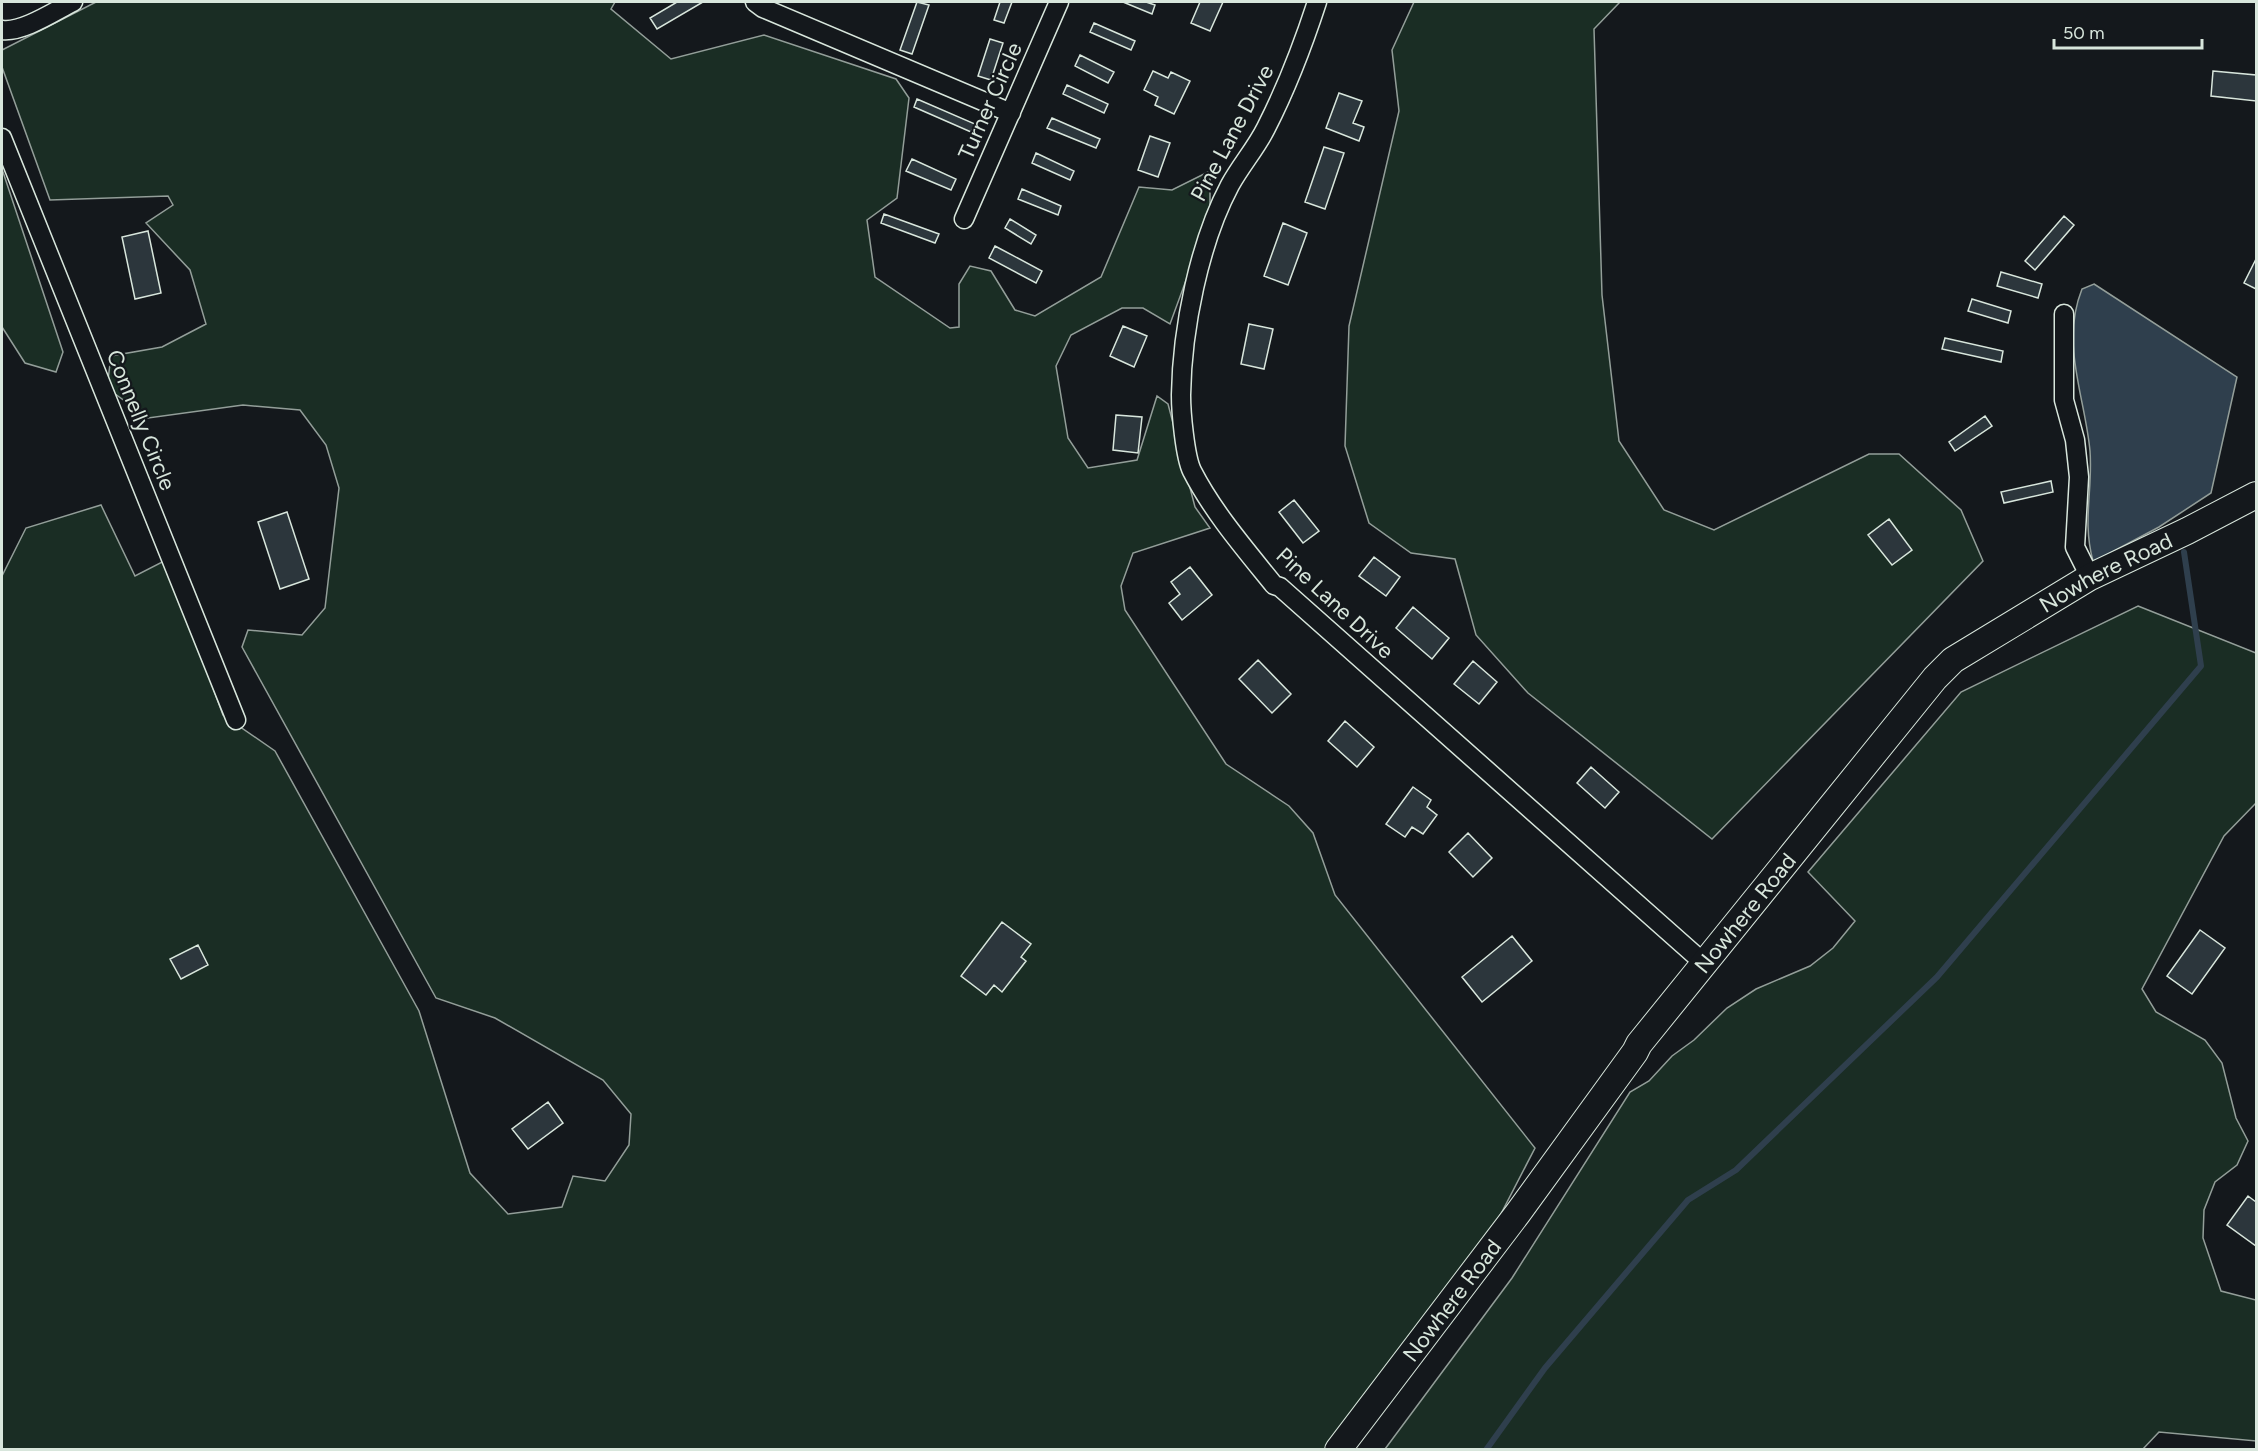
<svg xmlns="http://www.w3.org/2000/svg" width="2258" height="1451" viewBox="0 0 2258 1451" font-family="Figtree,sans-serif">
<style>
.green{fill:#1a2d24;stroke:#939e99;stroke-width:1.5}
.water{fill:#2f3f4d;stroke:#939e99;stroke-width:1.5}
.lines{fill:none;stroke-linecap:round;stroke-linejoin:round}
.stream{stroke:#2f3f4d;stroke-width:6}
.building{fill:#2c363c;stroke:#d8e6dc;stroke-width:1.5}
.street-casing{stroke:#d8e6dc;stroke-width:21}
.secondary-casing{stroke:#d8e6dc;stroke-width:28}
.street{stroke:#14181c;stroke-width:18}
.secondary{stroke:#14181c;stroke-width:26}
.labels{text-anchor:middle;dominant-baseline:central;stroke-width:4.5;stroke-linejoin:round;paint-order:stroke}
.street-label{font-size:22px;fill:#d8e6dc;stroke:#14181c}
</style>
<rect width="100%" height="100%" fill="#14181c"/>
<path class="green" d="M96,2h519l-4,7 60,50 93,-24 132,44 13,19 -12,100 -30,22 8,57 75,51 9,-1v-43l11,-18 21,5 24,39 20,6 66,-39 38,-90 33,3 38,-19v44l-40,109 -27,-16h-21l-51,27 -15,31 12,72 20,30 49,-8 20,-64 11,8 27,103 15,21 -77,25 -12,33 4,24 101,154 63,42 24,27 22,62 200,253 -44,85 -162,216h-1327v-873l24,-48 75,-23 34,71 31,-16 57,155 52,36 144,260 51,162 38,41 54,-7 11,-31 32,5 24,-36 2,-31 -28,-34 -108,-62 -59,-20 -194,-351 6,-17 54,5 23,-27 14,-120 -13,-43 -26,-35 -57,-5 -95,13 -41,-30 4,-32 51,-9 44,-23 -16,-54 -44,-47 27,-18 -5,-9 -118,4 -48,-133v-17z
M1414,2h206l-26,27 8,266 17,146 45,69 50,20 155,-76h30l62,56 22,51 -271,278 -184,-146 -52,-58 -21,-76 -44,-6 -42,-30 -24,-77 4,-120 50,-215 -7,-61z
M2,169l61,183 -7,20 -31,-9 -23,-36z
M2138,606l118,47v150l-32,33 -82,153 14,23 49,28 17,23 14,55 12,23 -11,24 -22,17 -11,28 -1,28 18,53 35,9v141l-97,-9 -17,18 -757,-1 127,-171 118,-186 19,-11 23,-25 22,-16 33,-32 29,-19 54,-23 23,-18 22,-27 -47,-49 153,-180z"/>
<path class="water" d="M2094,284l143,93 -26,116 -52,34 -62,33 -4,1c-11,-40 0,-71 -3,-110 -5,-55 -30,-107 -8,-162z"/>
<g class="lines">
<path class="stream" d="M1486,1450l59,-82 143,-168 48,-30 201,-193 264,-311 -17,-114"/>
</g>
<path class="building" d="M677,2h26l-46,27 -7,-11z
M917,2l12,3 -17,49 -12,-4z
M1000,2h12l-8,21 -10,-3z
M1123,2h23l9,3 -3,9z
M1200,2h23l-13,29 -19,-8z
M1094,23l41,18 -4,9 -41,-18z
M990,39l13,4 -12,37 -13,-4z
M1080,55l34,17 -6,11 -33,-17z
M1153,71l15,7 3,-6 19,9 -16,33 -19,-9 3,-8 -14,-7z
M2213,71l43,4v26l-45,-5z
M1067,85l41,19 -4,9 -41,-19z
M1339,93l23,8 -9,22 11,4 -5,14 -33,-13z
M917,99l58,25 -4,8 -57,-25z
M1052,118l48,21 -4,9 -49,-20z
M1150,136l20,7 -12,34 -20,-7z
M1324,147l20,6 -19,56 -20,-7z
M1036,153l38,18 -4,9 -38,-17z
M912,159l44,20 -5,11 -45,-19z
M1022,189l39,17 -3,9 -40,-16z
M884,214l55,20 -4,9 -54,-20z
M2064,216l10,9 -39,45 -10,-9z
M1010,219l26,16 -5,9 -26,-16z
M1283,223l24,10 -19,52 -24,-9z
M148,231l13,62 -26,6 -13,-62z
M995,246l47,25 -6,12 -47,-25z
M2256,259v30l-12,-6z
M2001,272l41,12 -4,14 -41,-12z
M1972,299l39,12 -3,12 -40,-12z
M1249,324l24,5 -9,40 -23,-5z
M1123,326l24,10 -13,31 -24,-11z
M1945,338l58,13 -2,11 -59,-13z
M1116,415l26,2 -4,36 -25,-3z
M1985,416l7,10 -37,25 -6,-9z
M2051,481l2,11 -49,11 -3,-11z
M1294,500l25,31 -16,12 -24,-31z
M287,512l22,67 -29,10 -22,-67z
M1889,519l23,31 -20,15 -24,-30z
M1374,557l26,20 -14,19 -27,-20z
M1190,567l22,28 -30,25 -13,-17 11,-9 -9,-12z
M1413,607l36,31 -17,21 -36,-31z
M1258,660l33,34 -19,19 -33,-34z
M1473,661l24,21 -18,22 -25,-20z
M1345,721l29,26 -17,20 -29,-26z
M1591,767l28,25 -14,16 -28,-25z
M1413,787l18,13 -4,7 10,8 -14,19 -11,-7 -7,10 -19,-13z
M1468,833l24,25 -19,19 -24,-25z
M1002,922l29,22 -10,13 5,4 -24,31 -8,-7 -8,10 -25,-19z
M2200,930l25,18 -33,46 -25,-18z
M1512,936l20,25 -50,41 -20,-25z
M198,945l10,20 -27,14 -11,-20z
M548,1102l15,21 -35,26 -16,-20z
M2248,1196l8,6v44l-29,-21z"/>
<g class="lines">
<defs>
<path id="street" d="M755,2l8,6 248,105
M1317,2c-14,43 -30,85 -51,126 -10,20 -25,37 -36,57 -31,58 -48,144 -49,210 0,17 4,62 11,76 21,41 53,78 82,114l6,2 425,377
M2,30c20,3 53,-19 71,-28
M2,138l234,582
M964,219l95,-217
M2064,314v86l11,40 4,37 -4,70 15,30"/>
<g id="secondary">
<path id="s1" d="M1338,1450l180,-237 117,-161 4,-8 296,-366 18,-18 137,-83 97,-46 69,-36"/>
</g>
</defs>
<use href="#street" class="street-casing"/>
<use href="#secondary" class="secondary-casing"/>
<use href="#street" class="street"/>
<use href="#secondary" class="secondary"/>
</g>
<g class="labels">
<g class="street-label">
<text transform="translate(990 101) rotate(-66)">Turner Circle</text>
<text transform="translate(1232 133) rotate(-62)">Pine Lane Drive</text>
<text transform="translate(141 420) rotate(68)">Connelly Circle</text>
<text stroke="none"><textPath href="#s1" startOffset="1178">Nowhere Road</textPath></text>
<text transform="translate(1335 603) rotate(43)">Pine Lane Drive</text>
<text stroke="none"><textPath href="#s1" startOffset="674">Nowhere Road</textPath></text>
<text stroke="none"><textPath href="#s1" startOffset="188">Nowhere Road</textPath></text>
</g>
</g>
<rect width="2258" height="1451" fill="none" stroke="#d8e6dc" stroke-width="6"/>
<path d="M2054 39v9h148v-9" fill="none" stroke="#d8e6dc" stroke-width="3"/>
<text x="2063" y="39" font-size="18" fill="#d8e6dc" stroke="#14181c" stroke-width="4.5" paint-order="stroke">50 m</text>
</svg>
